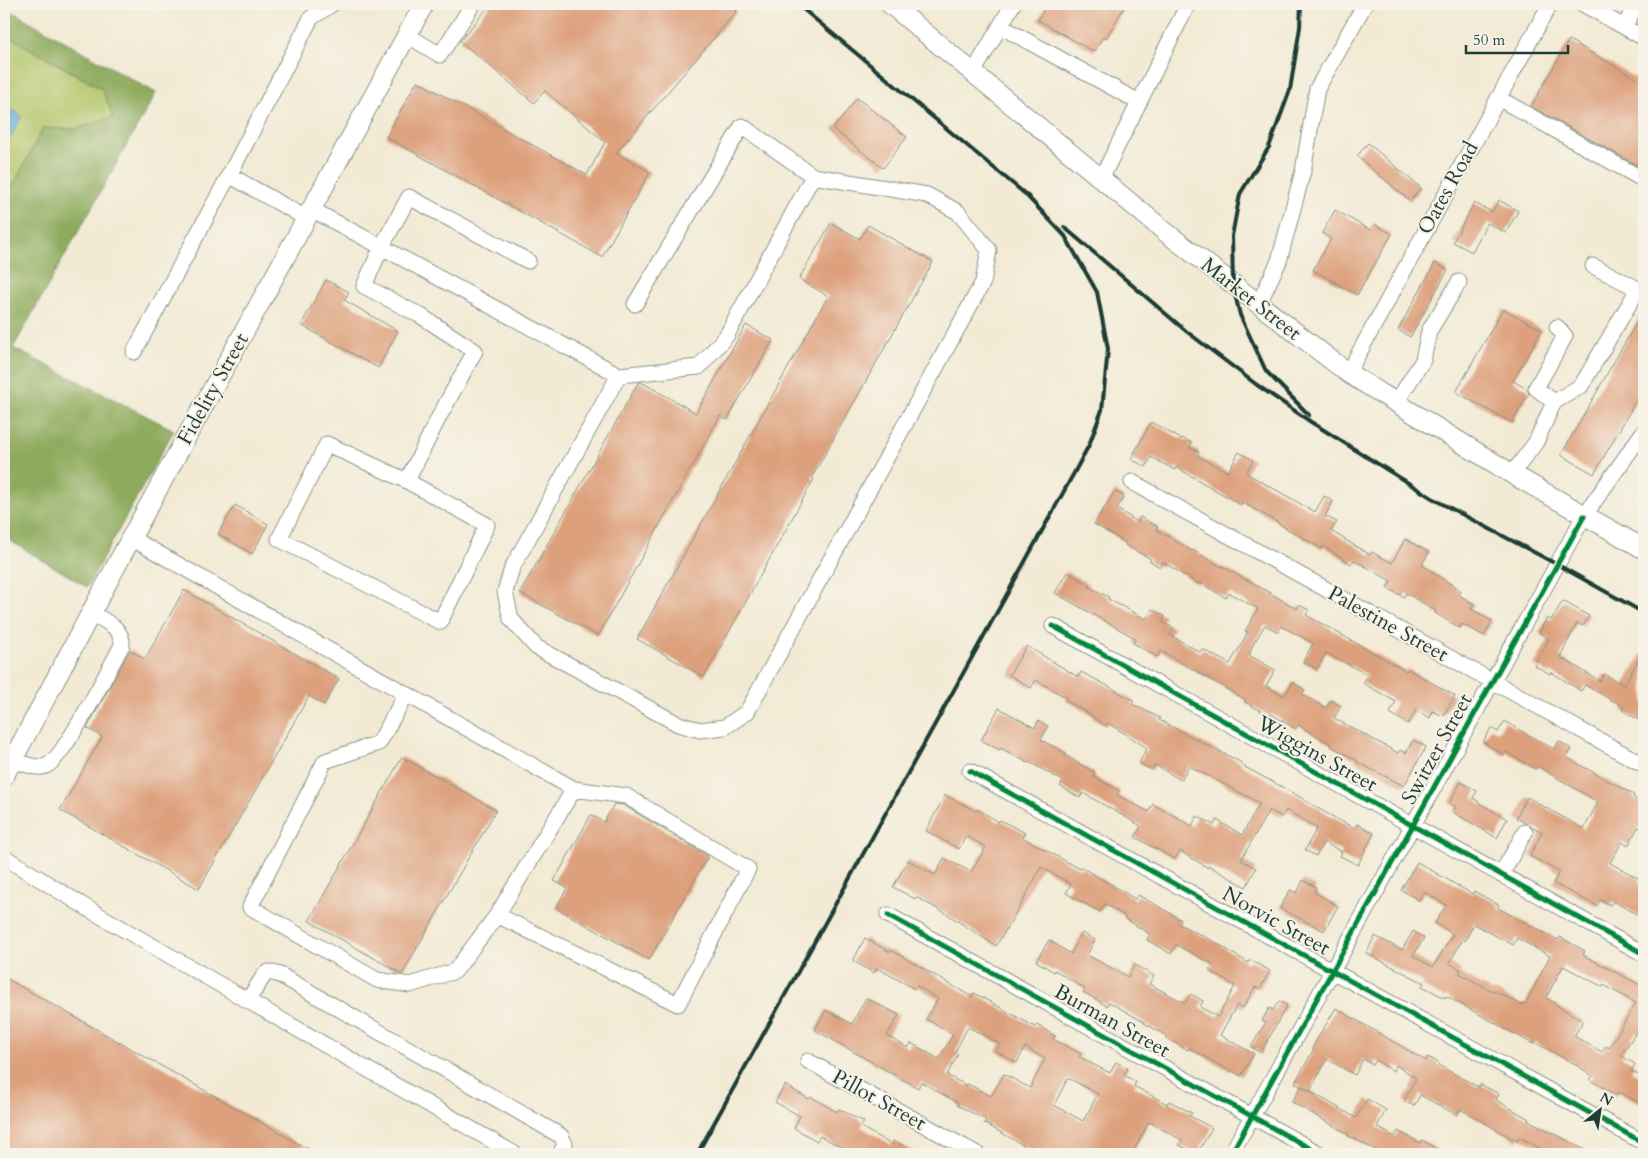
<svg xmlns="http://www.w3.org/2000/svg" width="1648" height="1158" viewBox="0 0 1648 1158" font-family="Cardo,serif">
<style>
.green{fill:#b3c669;stroke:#69824e}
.forest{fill:#8eab5d;stroke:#567448}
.water{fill:#5caad5;stroke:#3e7484}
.building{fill:#dda07d;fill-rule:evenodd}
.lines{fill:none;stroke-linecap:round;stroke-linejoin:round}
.minor-casing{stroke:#889484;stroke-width:17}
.major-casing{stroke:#889484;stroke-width:21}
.minor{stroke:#fff;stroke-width:15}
.major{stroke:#fff;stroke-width:19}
.rail{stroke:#1f3d34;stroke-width:4}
.cycleway-casing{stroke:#f7f3e8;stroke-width:8}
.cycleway{stroke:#00873e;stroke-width:5}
.labels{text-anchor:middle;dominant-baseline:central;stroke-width:4;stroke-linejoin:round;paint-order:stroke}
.street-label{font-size:21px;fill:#1f3d34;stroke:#f7f3e8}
</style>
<rect width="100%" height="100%" fill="#f7f3e8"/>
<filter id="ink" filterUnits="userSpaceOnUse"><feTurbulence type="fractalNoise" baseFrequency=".02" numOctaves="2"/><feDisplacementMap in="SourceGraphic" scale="10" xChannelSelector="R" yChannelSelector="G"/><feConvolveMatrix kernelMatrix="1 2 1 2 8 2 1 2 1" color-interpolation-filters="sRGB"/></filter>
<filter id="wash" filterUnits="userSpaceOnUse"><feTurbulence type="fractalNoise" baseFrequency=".0096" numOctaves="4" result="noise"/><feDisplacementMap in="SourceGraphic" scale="20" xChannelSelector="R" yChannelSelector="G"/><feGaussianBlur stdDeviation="1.12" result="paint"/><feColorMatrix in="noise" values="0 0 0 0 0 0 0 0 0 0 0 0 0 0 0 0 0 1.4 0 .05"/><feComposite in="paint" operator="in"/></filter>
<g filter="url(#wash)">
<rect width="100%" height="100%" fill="#f2ead4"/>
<path class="green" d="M4,34l99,56 10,28 -38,11 -32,-1 -39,75z"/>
<path class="forest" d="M4,7l152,86 -143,255 161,82 -87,157 -83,-50v-334l39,-75 32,1 38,-12 -11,-28 -98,-55z"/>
<path class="water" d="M4,105l18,11 -18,34z"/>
<g id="blocks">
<path class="building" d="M491,4h238l8,7 -121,142 34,19 -48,85 -216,-120 31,-56 170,94 18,-33 -60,-51 -11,12 -74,-62z
M1047,4h79l-20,34 -3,-1 -9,15 -56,-32z
M1569,40l75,43v86l-113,-63z
M857,98l50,39 -24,31 -50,-39z
M1368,143l53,45 -11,13 -53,-45z
M1499,200l19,11 -12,22 -19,-10 -15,29 -19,-10 21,-39 18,9z
M1335,210l35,20 4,-6 18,10 -35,61 -44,-25 18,-31 -9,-6z
M831,223l29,16 8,-14 65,37 -121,215 2,2 -110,198 -67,-38 191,-343 -29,-17z
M1435,263l13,7 -38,67 -12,-7z
M326,280l23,12 -5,8 54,31 -20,37 -77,-43z
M1503,309l39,21 -29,51 14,8 2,4 -17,30 -56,-31z
M1644,309v78l-50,87 -33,-19z
M746,325l27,15 -46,80 -7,-4 -122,220 -78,-43 118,-210 3,-1 55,31z
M1151,422l30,17 1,-1 10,5 -3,4 10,5 -2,4 31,16 11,-20 14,8 -7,13 69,39 9,-16 9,5 -8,15 12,6 -6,9 39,24 2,-3 20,11 13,-24 24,13 -7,13 39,26 -2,4 15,9 -3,5 21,12 -8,15 -22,-12 -2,4 -25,-15 1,-2 -30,-18 -2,4 -17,-9 4,-7 -37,-21 -3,4 -28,-18 -1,3 -43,-25v-1l-37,-21 -1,3 -65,-38 -1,3 -24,-13 -5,10 -15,-8z
M1115,491l9,6 -7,12 21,13 2,-5 18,10 -2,2 36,22 1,-1 28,17 1,-1 26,15v-1l49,29 2,-4 10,5 -3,5 100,56 2,-2 47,27 -12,20 -10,-5 -3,7 -14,-8 -8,14 -18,-11 6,-11 -33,-19 5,-8 -42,-22 -9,16 -14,-7 10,-19 -32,-17 -3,6 -13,-7 -14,23 1,1 -3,6 26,15 -9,16 18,10 9,-14 12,8 -3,4 24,14 5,-8 10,6 -7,12 64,35 2,-3 6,3 7,-13 13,7 -22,39 -47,-24 1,-1 -27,-15 1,-1 -34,-20 -2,4 -25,-15 -1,2 -25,-14 1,-2 -85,-49 -3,6 -25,-14 2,-5 -80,-45 12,-21 23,13 -1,2 20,10 -1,2 38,20 6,-10 13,7 -3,6 12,6 -4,7 30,17 2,-3 28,15 18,-32 -3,-1 13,-22 -29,-16 -3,5 -27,-16 -1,2 -35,-22 -3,5 -10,-6 1,-2 -26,-14 1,-2 -32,-19z
M235,505l33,19 -16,30 -34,-20z
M184,590l155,89 -15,26 -15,-9 -110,193 -139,-79 42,-73 -15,-9 43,-78 15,9z
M1563,601l26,15 -6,10 -6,-3 -17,34 40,24 4,-7 20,11 20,-35v73l-22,-13 2,-3 -39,-22 -4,6 -30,-19 -1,2 -16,-9 15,-26 -10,-6 8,-15 4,2z
M1027,646l51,31 3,-5 29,15 24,14 -2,3 28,14 -1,2 83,43 -1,2 54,29 31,19 28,15 3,-4 17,9 -16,32 -18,-9 2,-4 -18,-10 -8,14 -11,-6 12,-22 -31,-18 -4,7 -13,-7 -28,50 15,8 -10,19 -37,-21 -1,2 -28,-17 -5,8 -26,-14 -14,-8 6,-11 -58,-33 -3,5 -20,-12 3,-5 -34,-19 -1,1 -27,-15 -1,2 -19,-10 18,-32 36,20 3,-7 10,5 -7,14 25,13 -1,2 30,18 -2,3 27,15 -3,4 32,17 4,-8 39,22 5,-10 17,9 3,-5 25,15 18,-32 -71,-37 -8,14 -26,-15 -3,5 -13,-7 8,-15 -39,-25 -2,3 -14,-9 1,-1 -28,-16 2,-2 -31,-18 -5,8 -22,-13z
M1505,721l14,9 35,19 5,-8 12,8 -5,8 68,38 -1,2 11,7v26l-6,-3 -10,19 -6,-4 -12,21 30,16 -2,5 6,4v30l-31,-17 -3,4 -10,-5 -3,6 -27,-14 -17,-9 6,-11 -29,-16 12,-24 -26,-14 11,-21 57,32 14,-27 -61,-36 -1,3 -30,-17 -2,3 -21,-13 8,-14 7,4z
M402,757l94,53 -94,164 -93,-53z
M1461,782l16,9 -4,7 6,4v1l28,16 -10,19 -44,-26 3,-5 -7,-4z
M945,795l31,16 1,-2 22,13 1,-2 25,13 -3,4 58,32 1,-2 24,14 30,18 3,-4 27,15 16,10 -2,4 36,18 33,21 2,-3 20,11 -10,18 -5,-2 -12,21 -6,-3 -17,30 34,19 -13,22 -10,-6 -1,1 -41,-23 -1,2 -22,-12 1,-2 -23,-13v-1l-35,-20 -2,4 -24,-14 2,-3 -30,-19 -1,2 -18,-11 13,-21 22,14 11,-21 13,7 -8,15 41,22 7,-12 19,11 -5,8 36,19 6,-9 12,7 -3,6 18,10 17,-31 -26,-16 4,-6 -37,-19 -5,9 -24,-14 3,-6 -26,-16 1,-2 -20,-12 -5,8 -34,-19 5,-9 -30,-17 -19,36 -26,43 -49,-32 -31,-17 -1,2 -22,-12 15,-27 27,15 9,-17 27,14 15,-25 -20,-11 -7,13 -33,-18z
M614,804l9,1 85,51 -59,104 -93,-52 11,-20 -13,-7 37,-66 13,7z
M1417,862l55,32 2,-3 25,14 -1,3 32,17 28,15 2,-3 25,14 -2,4 61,32v38l-5,9 -3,-2 -15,24 14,8 -4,7 13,7v27l-26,-13 -2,3 -26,-15 3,-4 -20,-13 -39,-21 -1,2 -87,-48 -1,2 -23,-12 2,-3 -58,-30 9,-17 27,14 11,-19 11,7 -11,18 20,11 20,-33 -18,-11 11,-18 -22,-13 -5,8 -18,-10zM1474,924l39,21 4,-7 33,18 -25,48 -2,-1 -1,2 -27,-14 -1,1 -35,-19 2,-3 -12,-7 14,-24 2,2zM1563,966l40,21 1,-2 32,18 -27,45 -3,-2 -4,6 -28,-16 9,-15 -27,-16v-1l-10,-6z
M1303,880l13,7 -2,5 24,14 -14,25 -44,-23 10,-18 7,3z
M865,938l25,14 1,-2 81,47 2,-4 61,34 2,-2 18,11 -2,3 28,15 -2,3 31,16 6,-11 12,6 -4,7 12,7 -2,4 33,18 2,-3 23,12 -2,3 22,12 -15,26 -18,-9 3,-5 -33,-18 -17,32h-24l-9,-5 -3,5h-26l-8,-4 -2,4h-30l2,-4 -48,-27 2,-3 -29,-15 1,-2 -37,-21 -3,6 -103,-58 11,-20 26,14 14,-26 33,17 -12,21 21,12 3,-5 28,16 14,-25 -27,-15 12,-20 -21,-13 -2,3 -38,-21 -3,5 -21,-12zM968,1027l32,17 -4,7 21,12 8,-16 20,12 -15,29 -26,-14 -13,22 -23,-12 -1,2 -20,-11 11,-21 -3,-2zM1068,1078l30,16 -15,27 -29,-16z
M4,977l313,177h-313z
M1279,1001l8,4 -26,48 -10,-6 15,-25 -4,-1 7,-13 4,2z
M1336,1008l90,53 2,-4 11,6 -1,2 40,22 2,-3 19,10 -3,6 33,19 -1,1 65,34h-42l-32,-17 -2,4 -57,-32 -3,6 -37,-20 -6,11 -10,-5 12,-23 -20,-13 -3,6 -17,-11 -3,5 -10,-6 -8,16 -28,-16 -17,32 -15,-8 19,-34 -2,-1 8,-14z
M785,1085l24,14 2,-2 26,15 2,-3 25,13 -3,5 31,18 2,-4 25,13h-64l-35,-18 -3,5 -23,-13 6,-12 -25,-14z
M1301,1086l55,32 11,-19 19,11 -9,17 18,10 3,-6 22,12 2,-3 23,14h-62l-36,-19 1,-1 -56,-32z"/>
</g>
</g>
<g filter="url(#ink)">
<use href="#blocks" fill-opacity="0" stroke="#889484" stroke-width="1"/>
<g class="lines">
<defs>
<path id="minor" d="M1583,4l61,34
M1000,26l139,76
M1624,27l13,-23
M407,35l33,20 33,-51
M973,73l40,-69
M1498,98l146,82
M229,175l77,43
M1101,179l87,-175
M311,209l308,166 80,-8 28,-32 86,-159 114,19 31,17 31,38 -6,32 -236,430 -22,15 -25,3 -22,-6 -142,-77 -25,-28 -6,-27 7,-24 107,-193
M635,304l107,-178 71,50
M1258,305l21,-44 24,-90 14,-82 48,-85
M134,352l99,-184 78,-150 21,-14
M1348,373l202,-369
M1554,402l-18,-14 29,-52 -8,-9
M1396,403l27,-43 6,-29 30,-49
M1512,474l24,-32 18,-40 27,-16 57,-97 -45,-23
M407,481l-80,-37 -48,95 161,83 47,-97 -80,-44 32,-64 36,-66 -54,-35 -57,-30 18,-40 27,-49 119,64
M1132,482l512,283
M131,538l443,251 52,7 122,73 -70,135 -181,-89 -42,56 -45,14 -33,-5 -127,-73 75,-146 54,-18 27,-49
M1053,626l591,328
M13,760c10,3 23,10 33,6 17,-6 65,-101 76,-121 1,-18 -18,-24 -31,-32
M970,771l674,372
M4,857l93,57 418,240
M1501,875l24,-43
M497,915l77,-126
M888,915l432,239
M248,1000l17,-26 4,-2 11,3 281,161 4,8 -5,10
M808,1061l169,93
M1231,1154l353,-638 60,-85"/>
<path id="major" d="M890,4l278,230 180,139 164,101 132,75
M4,776l127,-238 293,-534"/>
</defs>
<use href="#minor" class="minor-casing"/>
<use href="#major" class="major-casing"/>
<use href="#minor" class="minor"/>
<use href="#major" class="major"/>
<path class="rail" d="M797,4l233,194
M1301,4l-1,23 -10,63 -21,57 -29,47 -8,42 1,50 7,29 26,56 43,44
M1064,227l122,104 71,54 54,37 126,79 121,64 86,48
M697,1154l377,-681 15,-28 13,-35 6,-61 -11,-57 -32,-56 -40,-42"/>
<defs>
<path id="cycleway" d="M1053,626l591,328
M970,771l674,372
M888,915l432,239
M1231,1154l353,-638"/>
</defs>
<use href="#cycleway" class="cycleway-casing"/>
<use href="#cycleway" class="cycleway"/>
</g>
</g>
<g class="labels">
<g class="street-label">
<text transform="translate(1448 188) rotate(-61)">Oates Road</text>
<text transform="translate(1251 299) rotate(38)">Market Street</text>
<text transform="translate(213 389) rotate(-61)">Fidelity Street</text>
<text transform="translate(1388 624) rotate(29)">Palestine Street</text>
<text transform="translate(1437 749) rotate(-61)">Switzer Street</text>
<text transform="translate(1317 754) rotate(29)">Wiggins Street</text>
<text transform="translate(1276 921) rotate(29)">Norvic Street</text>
<text transform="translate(1112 1021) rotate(29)">Burman Street</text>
<text transform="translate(879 1100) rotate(29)">Pillot Street</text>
</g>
</g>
<rect width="1648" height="1158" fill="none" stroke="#f7f3e8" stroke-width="20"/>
<g transform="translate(1600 1110) rotate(30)" stroke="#f7f3e8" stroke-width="4" paint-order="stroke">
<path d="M0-4L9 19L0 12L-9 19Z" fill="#1f3d34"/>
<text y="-8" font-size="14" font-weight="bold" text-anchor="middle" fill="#1f3d34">N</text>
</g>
<path d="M1466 45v8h102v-8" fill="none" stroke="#1f3d34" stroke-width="2.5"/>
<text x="1473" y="45" font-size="15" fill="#1f3d34" stroke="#f7f3e8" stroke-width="4" paint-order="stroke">50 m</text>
</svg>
